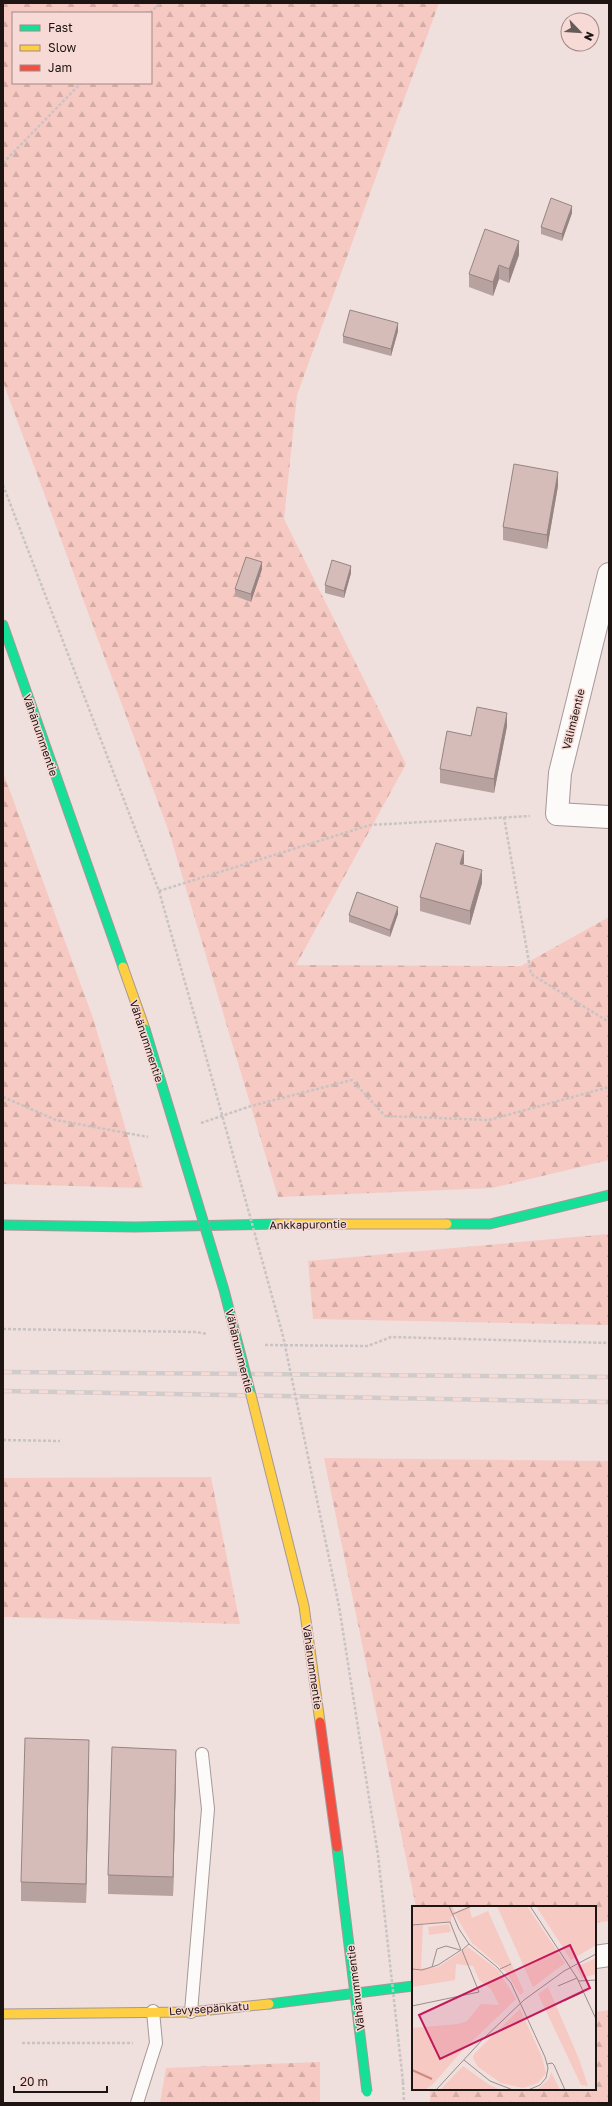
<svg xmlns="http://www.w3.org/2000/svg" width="612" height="2106" viewBox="0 0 612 2106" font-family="'Golos Text',sans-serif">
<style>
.forest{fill:url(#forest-firs);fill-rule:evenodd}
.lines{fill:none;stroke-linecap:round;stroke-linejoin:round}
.lane-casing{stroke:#a59997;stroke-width:14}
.street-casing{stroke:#a59997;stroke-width:24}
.fast-casing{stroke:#a59997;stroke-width:11}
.slow-casing{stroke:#a59997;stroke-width:11}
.path{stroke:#c9c4c3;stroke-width:2.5;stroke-dasharray:3 2;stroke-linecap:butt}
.lane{stroke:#fdfafa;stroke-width:12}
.street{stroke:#fdfafa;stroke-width:22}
.fast{stroke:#16e098;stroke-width:9}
.slow{stroke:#ffcf43;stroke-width:9}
.rail-casing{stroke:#d1cccb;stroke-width:4.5}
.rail{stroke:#f7d9d5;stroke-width:3;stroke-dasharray:9;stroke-linecap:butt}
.fast-bridge-casing{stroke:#a59997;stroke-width:11;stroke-linecap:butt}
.slow-bridge-casing{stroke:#a59997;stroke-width:11;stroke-linecap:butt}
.jam-bridge-casing{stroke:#a59997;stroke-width:11;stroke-linecap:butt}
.path-bridge{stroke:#c9c4c3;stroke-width:2.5;stroke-dasharray:3 2;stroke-linecap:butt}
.fast-bridge{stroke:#16e098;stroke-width:9}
.slow-bridge{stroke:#ffcf43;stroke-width:9}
.jam-bridge{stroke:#f24e42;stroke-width:9}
.wall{fill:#b7a29f}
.shaded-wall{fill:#958482}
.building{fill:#d5bcb9;stroke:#958482}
.labels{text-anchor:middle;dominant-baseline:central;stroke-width:3;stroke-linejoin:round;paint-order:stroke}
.street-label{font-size:11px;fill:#1e1412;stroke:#f7d9d5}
.inset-river{fill:none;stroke:#ce8a83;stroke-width:2}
.inset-road{fill:none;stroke:#9b8e8c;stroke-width:1}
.view{fill:#c2185b;fill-opacity:0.15;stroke:#c2185b;stroke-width:2}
.inset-edge{fill:none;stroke:#1e1412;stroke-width:2}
</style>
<defs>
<pattern id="forest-firs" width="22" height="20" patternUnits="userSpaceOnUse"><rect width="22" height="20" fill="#f7c9c3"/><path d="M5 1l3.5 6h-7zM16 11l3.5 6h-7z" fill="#d3aca6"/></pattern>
</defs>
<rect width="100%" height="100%" fill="#efdfdd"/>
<path class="forest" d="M3,3h436l-142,392 -13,124 122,245 -110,201 225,1 88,-49v243l-117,28 -214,9 -108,-362 -167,-453zM13,13h138v70h-138z
M3,772l90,246 50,170 -140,-4z
M609,1234v91l-296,-6 -5,-58z
M324,1458l285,3v460l-14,2v-16h-179z
M211,1477l29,147 -237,-7v-139z
M609,2010v93h-179v-14h165v-77z
M320,2062v41h-160l6,-35z"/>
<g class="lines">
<defs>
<path id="lane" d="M191,2012l17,-203 -6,-55
M137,2103l19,-60 -3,-32"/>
<path id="street" d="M609,574l-49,199 -3,41 52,3
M595,1957l14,-2"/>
<path id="fast" d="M3,625l120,342
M447,1224h43l119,-29
M3,1225l132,2 143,-3
M269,2004l144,-18"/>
<path id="slow" d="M123,967l22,62
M278,1224h169
M3,2014l188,-2 78,-8"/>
</defs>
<use href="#lane" class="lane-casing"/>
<use href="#street" class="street-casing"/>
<use href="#fast" class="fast-casing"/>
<use href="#slow" class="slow-casing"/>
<path class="path" d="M150,13l10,-10
M3,163l78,-80
M3,485l156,406 41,144
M504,817l27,157 78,48
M159,891l211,-66 160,-9
M3,1097l53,23 92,17
M201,1123l50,-17 101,-26 33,36 104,4 120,-33
M3,1329l193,3 11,2
M265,1345l103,1 23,-9 218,6
M3,1440l57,1
M22,2043h111
M403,2082l1,21"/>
<use href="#lane" class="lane"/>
<use href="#street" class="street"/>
<use href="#fast" class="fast"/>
<use href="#slow" class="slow"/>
<defs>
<path id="rail" d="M3,1372l606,5
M3,1391l606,11"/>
</defs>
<use href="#rail" class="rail-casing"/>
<use href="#rail" class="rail"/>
<defs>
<path id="fast-bridge" d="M145,1029l79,261 27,105
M337,1847l30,245"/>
<path id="slow-bridge" d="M251,1395l53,211 16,116"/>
<path id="jam-bridge" d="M320,1722l17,125"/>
</defs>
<use href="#fast-bridge" class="fast-bridge-casing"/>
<use href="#slow-bridge" class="slow-bridge-casing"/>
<use href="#jam-bridge" class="jam-bridge-casing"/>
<path class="path-bridge" d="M200,1035l83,301 56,270 39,249 25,227"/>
<use href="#fast-bridge" class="fast-bridge"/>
<use href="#slow-bridge" class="slow-bridge"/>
<use href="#jam-bridge" class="jam-bridge"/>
</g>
<path class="wall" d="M572,213l-10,28 -21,-7v-7z
M519,255l-10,28 -10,-4 -6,17 -24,-9v-13z
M398,331l-7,25 -48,-13v-7z
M558,486l-11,63 -44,-9v-13z
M262,569l-11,33 -16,-6v-7z
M351,573l-7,25 -19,-5v-8z
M507,726l-13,67 -54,-10v-14l31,-33z
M464,865l18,18 -12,42 -50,-14v-14z
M398,914l-8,23 -41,-15v-7z
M89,1759l-3,144 -65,-2v-19z
M176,1769l-3,127 -65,-2v-19z"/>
<path class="shaded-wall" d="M572,206v7l-10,28v-7z
M519,241v14l-10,28v-14z
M499,265v14l-6,17v-14z
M398,323v8l-7,25v-7z
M558,472v14l-11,63v-14z
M262,562v7l-11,33v-8z
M351,566v7l-7,25v-7z
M507,713v13l-13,67v-14z
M464,851v13h-4z
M482,870v13l-12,42v-14z
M398,907v7l-8,23v-7z
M89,1740v19l-3,144v-19z
M176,1750v19l-3,127v-19z"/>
<path class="building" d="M551,198l21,8 -10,28 -21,-7z
M485,229l34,12 -10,28 -10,-4 -6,17 -24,-8z
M350,310l48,13 -7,26 -48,-13z
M514,464l44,8 -11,63 -44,-8z
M246,557l16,5 -11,32 -16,-5z
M332,560l19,6 -7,25 -19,-6z
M477,707l30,6 -13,66 -54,-10 7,-38 24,5z
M436,843l28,8 -4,13 22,6 -12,41 -50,-14z
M357,892l41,15 -8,23 -41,-15z
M25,1738l64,2 -3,144 -65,-2z
M112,1747l64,3 -3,127 -65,-2z"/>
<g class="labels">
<g class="street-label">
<text transform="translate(573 719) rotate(-76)">Välimäentie</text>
<text transform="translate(41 735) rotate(71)">Vähänummentie</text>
<text transform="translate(147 1041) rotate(72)">Vähänummentie</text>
<text transform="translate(308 1224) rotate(-1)">Ankkapurontie</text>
<text transform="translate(240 1351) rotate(76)">Vähänummentie</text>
<text transform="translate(313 1667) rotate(82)">Vähänummentie</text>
<text transform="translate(355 1988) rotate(-97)">Vähänummentie</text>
<text transform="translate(209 2008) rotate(-4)">Levysepänkatu</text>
</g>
</g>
<g transform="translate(412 1906)">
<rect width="184" height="184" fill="#efdfdd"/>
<path d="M11,17l-2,47 -5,-1 1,-10 -5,-1v-34z" fill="#f7c9c3"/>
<path d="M0,0h40l3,6 14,-6 3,12 16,-7 36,81 -4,3 -13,-22 -35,-30 -17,-28 -4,2v5l-39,2zM85,0h30l38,57 -32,24zM124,0h60v39l-25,15zM56,41l30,23 18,29 -55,53 -28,32 -8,6h-13v-62l46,-4 9,-3 14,-17 18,1 -8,-16 -12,-9 -6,-14 -17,-2 -1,16 -43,7v-29l5,1 -1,10 22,-2zM184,52v16l-14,4 -6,-11zM136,81l31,72 9,27 -7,-1 -43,-91zM108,103l22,48 4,16 -8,10 -15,5 -22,-5 -23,-16 -5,-9 2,-5zM51,160l25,18 12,6h-60zM139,166l9,18h-23l12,-11z" fill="#f7c9c3"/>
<path d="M37,18l2,8 -22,3 -1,-8z" fill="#f7c9c3"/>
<path class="inset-river" d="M0,164l20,9"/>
<path class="inset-road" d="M37,0l10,23 10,15 28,23 14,16 34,74 3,11 -2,10 -6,7 -12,5M118,0l47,72 19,41M41,8l19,-8M0,19l38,-3 11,28 -23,15 -16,5 -10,-1M20,61l5,-18 9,-3 14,4M88,63l11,-5M166,75l18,-1M146,80l19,-8M152,95l20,-9M0,100l67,-14 -17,-42 7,-6M52,154l26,21 23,9M135,158l5,-1 2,2 11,25M24,184l47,-51 41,-39 40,-29 32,-17"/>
<path class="view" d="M158,39l20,43 -150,71 -21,-44z"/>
<rect width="184" height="184" class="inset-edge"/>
</g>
<rect width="612" height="2106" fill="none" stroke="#1e1412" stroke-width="8"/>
<rect x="12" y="12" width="140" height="72" fill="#f7d9d5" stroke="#a08a87"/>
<rect x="20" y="25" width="20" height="6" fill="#16e098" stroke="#a08a87"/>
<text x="48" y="32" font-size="12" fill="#1e1412">Fast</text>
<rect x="20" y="45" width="20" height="6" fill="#ffcf43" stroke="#a08a87"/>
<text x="48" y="52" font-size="12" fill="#1e1412">Slow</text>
<rect x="20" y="65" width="20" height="6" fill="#f24e42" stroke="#a08a87"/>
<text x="48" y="72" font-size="12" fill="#1e1412">Jam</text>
<g transform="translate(580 32) rotate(115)"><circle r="19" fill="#f7d9d5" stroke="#a08a87"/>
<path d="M0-3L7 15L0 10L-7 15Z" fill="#675b59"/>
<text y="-6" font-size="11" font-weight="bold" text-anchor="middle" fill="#1e1412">N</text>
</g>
<path d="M14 2086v6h93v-6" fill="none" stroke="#1e1412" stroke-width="2"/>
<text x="20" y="2086" font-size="12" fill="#1e1412" stroke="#f7d9d5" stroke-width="3" paint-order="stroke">20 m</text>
</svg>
